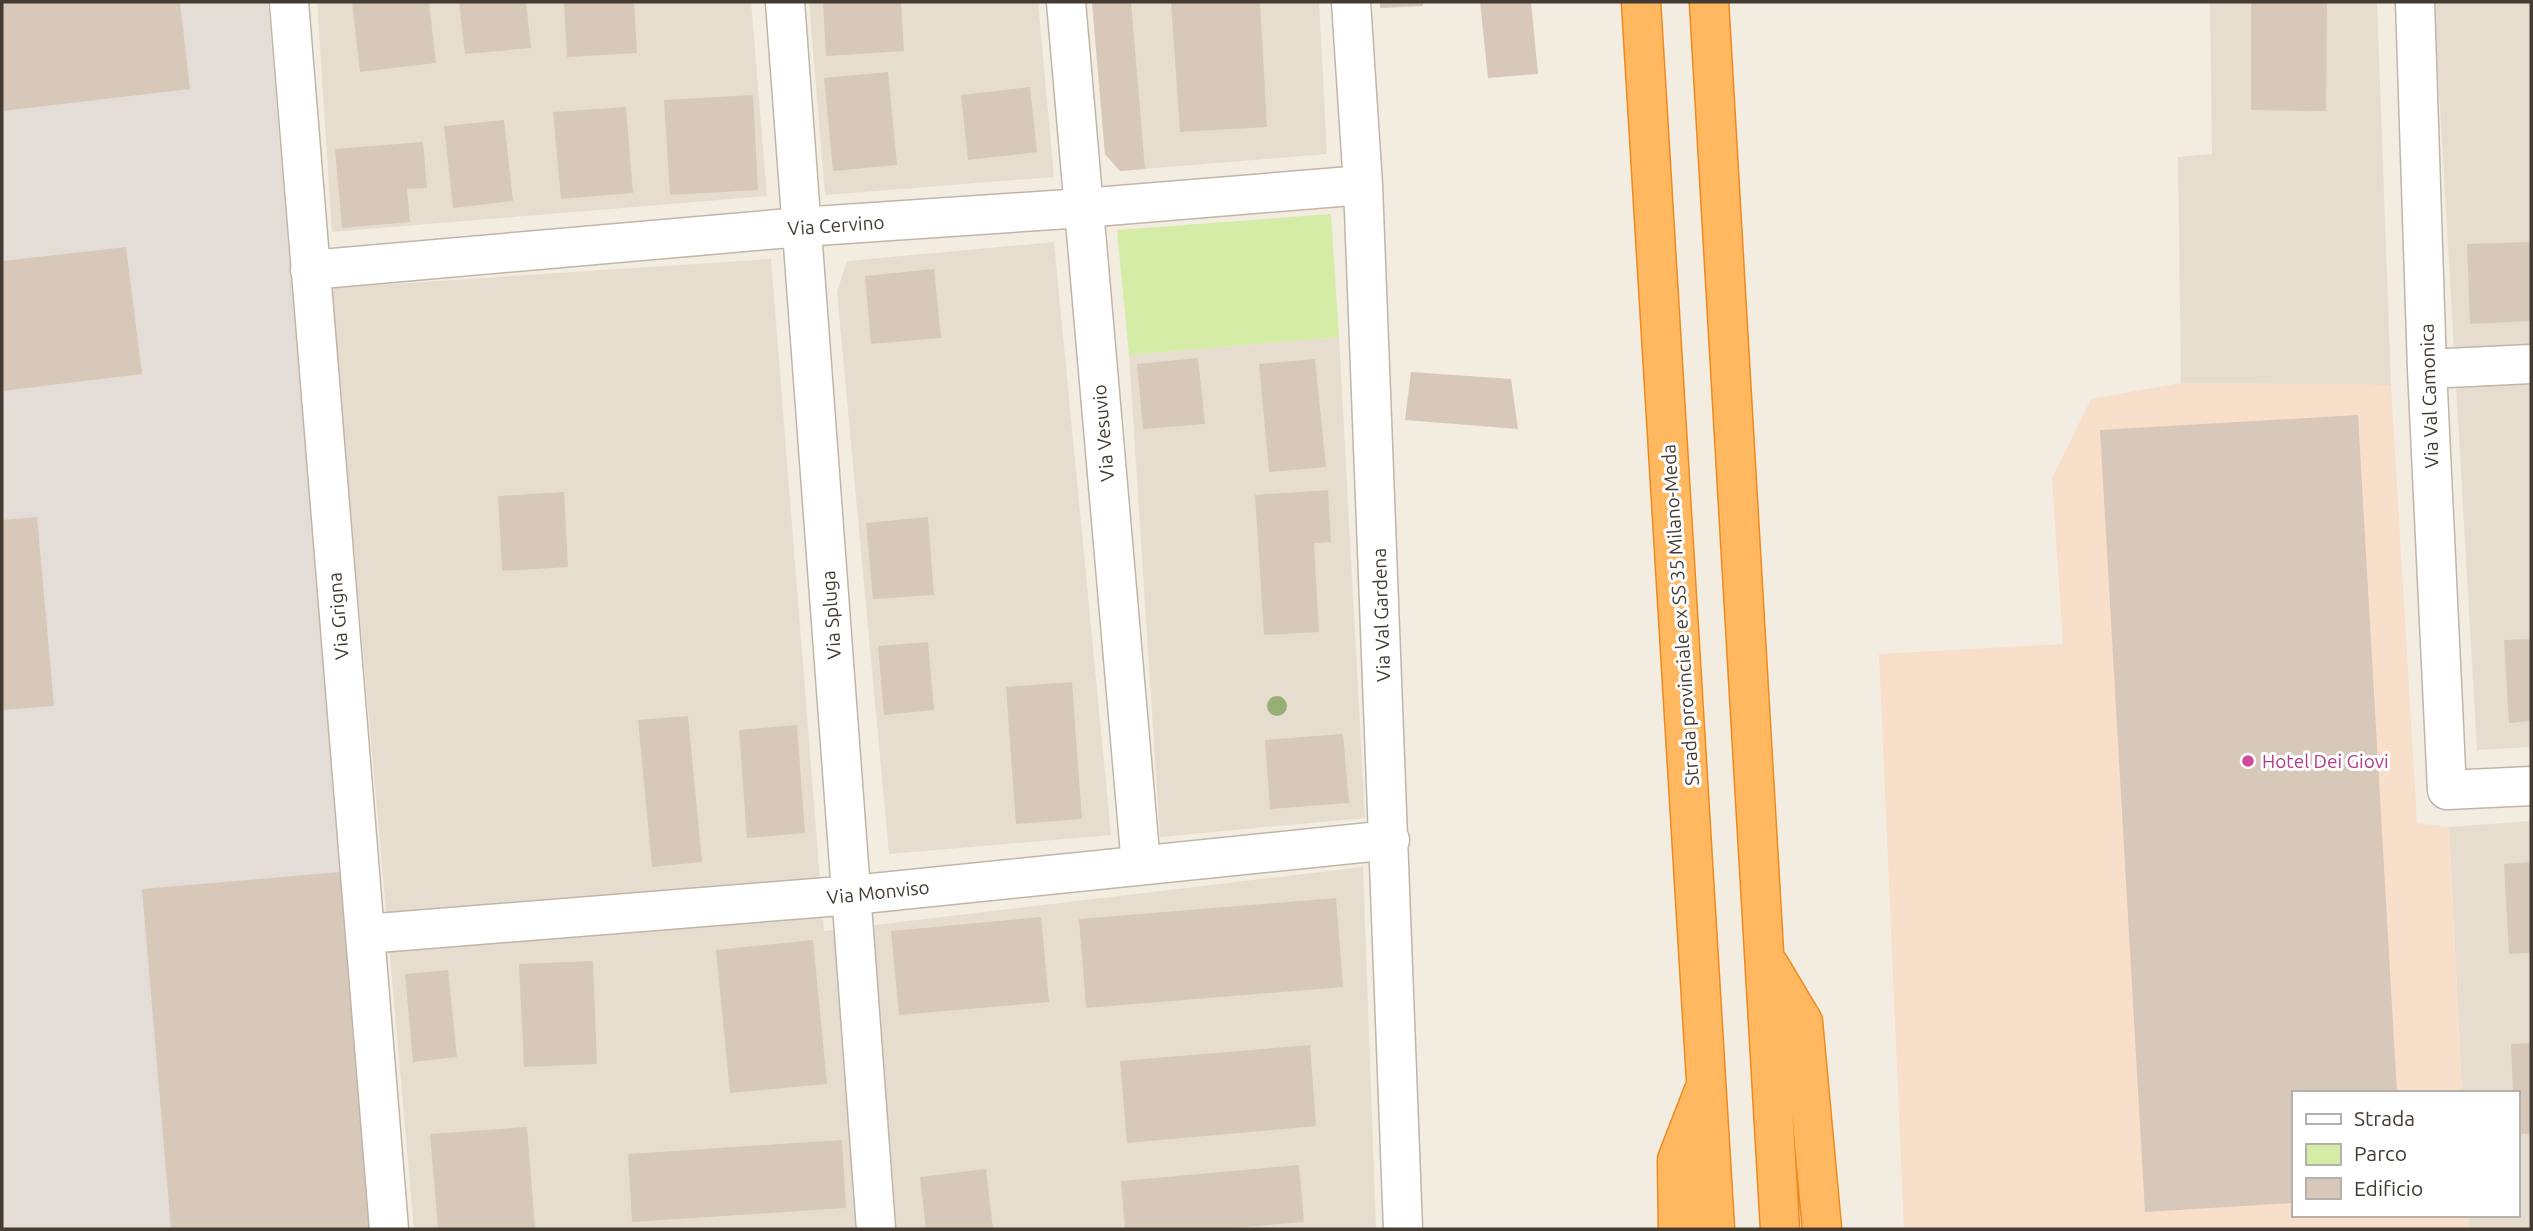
<svg xmlns="http://www.w3.org/2000/svg" width="2533" height="1231" viewBox="0 0 2533 1231" font-family="Ubuntu,sans-serif">
<style>
.residential{fill:#e7ddcf}
.commercial{fill:#f8dfc9}
.industrial{fill:#e4ddd7}
.green{fill:#d4eca5}
.building{fill:#d8c8b9}
.lines{fill:none;stroke-linecap:round;stroke-linejoin:round}
.street-casing{stroke:#c1b5a6;stroke-width:41}
.highway-casing{stroke:#ed8b21;stroke-width:41}
.street{stroke:#fff;stroke-width:38}
.highway{stroke:#ffb860;stroke-width:38}
.tree{fill:#98ae77}
.hotel-dot{fill:#d1479c;stroke:#fff;stroke-width:2.5}
.labels{text-anchor:middle;dominant-baseline:central;stroke-width:6;stroke-linejoin:round;paint-order:stroke}
.street-label{font-size:19px;fill:#443b32;stroke:#fff}
.hotel-label{font-size:19px;fill:#b23c85;stroke:#fff;text-anchor:start}
</style>
<rect width="100%" height="100%" fill="#f3ece1"/>
<path class="residential" d="M317,2h434l16,194 -435,36z
M809,2h229l16,175 -229,18z
M1092,2h227l8,152 -207,17 -15,-17z
M2210,2h167l14,383 -210,-2 -3,-226 34,-3z
M2434,2h97v745l-54,3z
M1054,242l57,593 -222,19 -52,-562 10,-31z
M771,259l53,672 539,-64 13,362h-962l-83,-941z
M1339,337l26,481 -205,19 -31,-482z
M2531,821v408h-62v-14h48v-122h-55l-13,-266z"/>
<path class="commercial" d="M2181,383l210,2 26,438 32,4 13,266h-169v122h176v14h-565l-25,-575 184,-10 -11,-166 39,-79z"/>
<path class="industrial" d="M2,2h266l103,1227h-369z"/>
<path class="green" d="M1331,214l8,123 -210,18 -12,-125z"/>
<path class="building" d="M2,2h178l10,87 -188,22z
M352,2h77l7,61 -76,9z
M459,2h67l5,46 -66,6z
M564,2h70l3,51 -70,4z
M823,2h78l3,49 -78,5z
M1092,2h39l14,167 -25,2 -15,-17z
M1171,2h89l7,125 -87,5z
M1380,2h43v4l-43,2z
M1480,2h51l7,72 -50,4z
M2251,2h76l-1,109 -75,-1z
M888,72l9,93 -64,6 -9,-93z
M1030,87l7,65 -69,8 -7,-65z
M753,95l5,95 -88,5 -6,-95z
M626,107l7,86 -72,6 -8,-87z
M504,120l9,81 -60,7 -9,-82z
M423,142l4,46 -20,1 3,33 -68,6 -7,-79z
M2531,242v79l-61,3 -3,-80z
M126,247l16,127 -140,17v-130z
M934,269l7,69 -70,6 -6,-68z
M1198,358l7,66 -62,5 -6,-65z
M1315,359l11,108 -57,5 -10,-108z
M1411,372l100,7 7,50 -113,-9z
M2358,415l39,678h-104v110l-148,9 -45,-782z
M1328,490l3,52 -17,1 5,89 -55,3 -9,-140z
M564,492l4,75 -66,4 -4,-75z
M37,517l17,189 -52,4v-190z
M928,517l6,78 -61,4 -7,-76z
M2531,639v82l-22,2 -5,-83z
M928,642l6,68 -50,5 -6,-69z
M1072,682l10,137 -66,5 -10,-137z
M688,716l14,146 -50,5 -14,-147z
M797,725l8,108 -58,5 -8,-108z
M1343,734l6,69 -79,6 -5,-69z
M2531,862v91l-22,1 -5,-90z
M340,872l31,357h-200l-29,-340z
M1336,898l7,89 -257,21 -7,-89z
M1041,917l8,85 -150,13 -8,-84z
M813,940l14,144 -97,9 -14,-143z
M593,961l4,103 -73,3 -5,-103z
M448,970l9,87 -44,5 -8,-88z
M2531,1043v91h-14v-41h-4l-2,-49z
M1310,1045l6,81 -189,17 -7,-82z
M527,1127l8,102h-97l-8,-95z
M842,1140l4,68 -214,14 -4,-68z
M1299,1165l5,57 -83,7h-96l-4,-48z
M986,1169l7,60h-67l-6,-52z"/>
<g class="lines">
<defs>
<path id="street" d="M289,2l100,1227
M785,2l91,1227
M1066,2l75,863
M1351,2l12,183 40,1044
M2415,2l12,367 20,421 84,-4
M310,270l491,-43 282,-19 280,-23
M2427,369l104,-5
M365,934l488,-39 537,-55"/>
<path id="highway" d="M1641,2l74,1227
M1709,2l71,1227
M1769,965l34,57 19,207
M1678,1229l-1,-69 26,-67"/>
</defs>
<use href="#street" class="street-casing"/>
<use href="#highway" class="highway-casing"/>
<use href="#street" class="street"/>
<use href="#highway" class="highway"/>
</g>
<circle class="tree" cx="1277" cy="706" r="10"/>
<circle class="hotel-dot" cx="2248" cy="761" r="7"/>
<g class="labels">
<g class="street-label">
<text transform="translate(836 225) rotate(-4)">Via Cervino</text>
<text transform="translate(2429 396) rotate(-92)">Via Val Camonica</text>
<text transform="translate(1103 433) rotate(-95)">Via Vesuvio</text>
<text transform="translate(831 615) rotate(-94)">Via Spluga</text>
<text transform="translate(1381 615) rotate(-92)">Via Val Gardena</text>
<text transform="translate(1680 615) rotate(-94)">Strada provinciale ex SS 35 Milano-Meda</text>
<text transform="translate(338 616) rotate(-95)">Via Grigna</text>
<text transform="translate(878 892) rotate(-6)">Via Monviso</text>
</g>
<g class="hotel-label">
<text x="2262" y="761">Hotel Dei Giovi</text>
</g>
</g>
<rect width="2533" height="1231" fill="none" stroke="#443b32" stroke-width="7"/>
<rect x="2292" y="1091" width="228" height="126" fill="#ffffff" stroke="#b4b1ad" stroke-width="2"/>
<rect x="2306" y="1114" width="35" height="10" fill="#ffffff" stroke="#b4b1ad" stroke-width="2"/>
<text x="2354" y="1126" font-size="21" fill="#443b32">Strada</text>
<rect x="2306" y="1144" width="35" height="21" fill="#d4eca5" stroke="#b4b1ad" stroke-width="2"/>
<text x="2354" y="1161" font-size="21" fill="#443b32">Parco</text>
<rect x="2306" y="1178" width="35" height="21" fill="#d8c8b9" stroke="#b4b1ad" stroke-width="2"/>
<text x="2354" y="1196" font-size="21" fill="#443b32">Edificio</text>
</svg>
